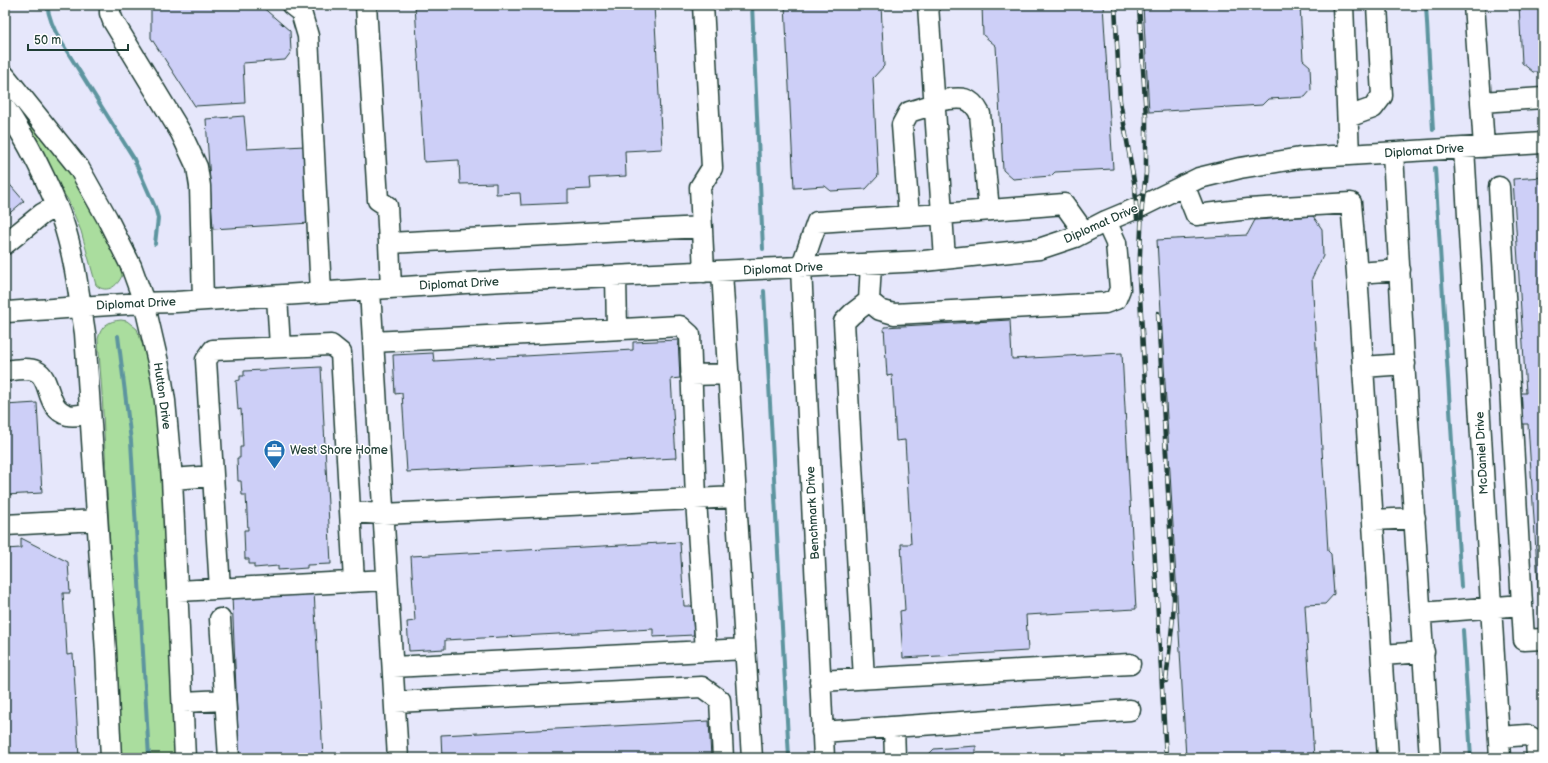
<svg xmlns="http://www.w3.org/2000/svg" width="1548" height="763" viewBox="0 0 1548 763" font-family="'Balsamiq Sans',sans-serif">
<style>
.built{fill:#e6e7fb}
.green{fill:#aadd9e;stroke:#648d69}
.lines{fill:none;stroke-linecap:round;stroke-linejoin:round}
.stream{stroke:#5d959f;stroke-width:4}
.building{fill:#cdcff7;stroke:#1f3d34}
.minor-casing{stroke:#1f3d34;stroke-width:23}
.minor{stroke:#fff;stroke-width:20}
.rail-casing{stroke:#1f3d34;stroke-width:4.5}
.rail{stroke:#fff;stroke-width:3;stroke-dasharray:9;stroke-linecap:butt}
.labels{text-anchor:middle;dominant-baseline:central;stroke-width:3;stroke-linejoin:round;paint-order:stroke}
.street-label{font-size:12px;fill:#1f3d34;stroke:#fff}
.poi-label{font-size:12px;fill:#1f3d34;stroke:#fff;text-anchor:start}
</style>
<rect width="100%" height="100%" fill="#f0f1fd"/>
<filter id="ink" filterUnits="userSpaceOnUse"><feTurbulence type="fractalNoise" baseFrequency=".025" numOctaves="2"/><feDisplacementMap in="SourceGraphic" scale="8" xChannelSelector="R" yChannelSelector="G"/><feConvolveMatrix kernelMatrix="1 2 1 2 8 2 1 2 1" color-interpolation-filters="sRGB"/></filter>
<g filter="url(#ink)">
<path class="built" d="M5,5h1538v753h-1538z"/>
<path class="green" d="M5,90l68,86 27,46 23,50c-3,13 -16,23 -27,13l-15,-54 -13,-31 -26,-41 -25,-48 -12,-16z
M121,320l6,1 10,8 14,40 8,38 20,351h-58l-19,-365 -4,-54c3,-13 10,-18 23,-19z"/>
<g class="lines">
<path class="stream" d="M47,5c2,13 6,23 13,35l73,117 22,50 3,11 -3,26
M752,5l11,244
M1426,5l7,125
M1435,168l26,419
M764,291l25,467
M118,336l13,105 18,317
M1463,630l8,128"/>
</g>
<path class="building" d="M151,5h109l30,26 1,21 -6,8 -42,3 2,40 -50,3 -44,-68z
M415,5h239l8,144 -37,2 1,25 -36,2 1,11 -23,1v13l-47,2 -1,-12 -24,1v-11l-36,1 -1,-24 -35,2z
M785,5h96l3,61 -11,12 5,98 -12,13 -35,2 -6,-5 -31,2z
M982,5h121l10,164 -58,3 -4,4 -38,3 -10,-9 -7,-124 -13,-11z
M1143,5h157l3,55 7,6 1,24 -6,7 -37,2 -6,6 -113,7z
M1519,5h24v67h-10l-11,-9z
M244,116l3,33 58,-3 5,77 -97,6 -7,-110z
M1543,177v453h-2l-13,-206h-8l-2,-31h8l-13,-214z
M5,179l19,22 -19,16z
M1313,216l9,13 1,27 -11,22 16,273 3,3 3,40 -9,10 -20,1 9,153h-128l-29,-518 90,-5 8,-15z
M1010,320l2,39 110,-6 14,256 -110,6 2,36 -125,7 -3,-47 5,-1 -4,-66h10l-6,-104 -9,1 -4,-66 -5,1 -3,-49z
M678,340l2,38 -9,1 5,79 -269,14 -5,-79 -7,1 -2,-39 40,-2 1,8 199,-11v-8z
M321,367l10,197 -24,1v3l-29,2v-4l-24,2v-4h-5v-5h-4l-1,-29h4l-2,-35h-4l-1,-14h-3l-1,-23h3v-11h3l-2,-38 -3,1 -2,-29 4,-1v-4h4v-5z
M37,403l5,90 -37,2v-90z
M21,538l47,24 2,31h-7l4,62 6,-1 6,104h-74v-209l16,-1z
M680,542l4,64h8l2,29 -41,2v-8l-208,11v9l-36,2 -2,-29 8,-1 -4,-65z
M314,591l9,167h-84l-7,-162z
M709,721l2,37h-269l-1,-23z
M976,746v12h-48l-1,-2 7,-7z"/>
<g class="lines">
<defs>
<path id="minor" d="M110,5v8l3,8 68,112 16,34 3,19 3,114
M292,5l9,7 7,24 13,256
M366,5l12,195 9,6 2,37 313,-16
M703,5l9,163 -12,19 4,85
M928,5l17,254
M1343,5l6,150
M1474,5l7,97
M5,76l74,92 28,50 24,48 13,36 17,73 4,26 7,78 13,279
M934,101c22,-2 35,-9 46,13l9,96
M5,108c22,31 45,78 58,114 12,36 16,74 22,111l21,319 5,106
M1348,117l25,-9 9,-12 -5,-91
M1484,147l-3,-45 62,-4
M1464,148l36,610
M1393,153l12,224 25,381
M1184,185l12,30 53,-6 102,-6 6,70 43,-3
M1499,187l23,418
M909,216l-7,-91 7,-13 26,-8
M389,243l2,45
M5,244l37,-30 14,-8
M722,272l30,486
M1357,273l31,485
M616,277l1,52
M370,290l28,468
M277,296l3,51
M869,301l11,9 14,4 211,-11 11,-4 4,-10 -4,-46 -10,-22
M5,312c57,-3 114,-9 171,-10l289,-19 459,-22 115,-12 36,-12 31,-16 36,-15 57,-28 41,-10 60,-10 243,-15
M373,342l307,-16 10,9 6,165 10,151
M1363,367l42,-3
M5,371c9,-1 23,-4 31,0 16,7 9,38 32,44 6,2 16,-1 22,-2
M691,375l38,-1
M172,479l41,-3
M350,512l33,2 353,-17
M1373,520l42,-2
M5,525l92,-5
M220,589l-14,-229 7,-10 118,-5 10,8 13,228
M178,591l209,-11
M1421,613l101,-8 2,35 19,-1
M220,619l9,139
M1382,655l42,-3
M393,667l352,-18
M864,679l-20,-357 8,-8 17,-13 2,-37
M820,681l310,-17
M183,702l42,-2
M395,702l307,-15 18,13 3,58
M894,727l1,31
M822,732l308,-22
M1499,737l28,-2 9,5 1,18
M824,758l-23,-490 16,-46 125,-8 122,-10 20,28"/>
</defs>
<use href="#minor" class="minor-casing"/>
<use href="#minor" class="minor"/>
<defs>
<path id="rail" d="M1115,5l5,96 15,86 2,32
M1139,5l7,112v56l-4,33 -3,72 27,480
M1158,313l16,286 -1,18 -7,64"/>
</defs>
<use href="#rail" class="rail-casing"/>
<use href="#rail" class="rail"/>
</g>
</g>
<defs>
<symbol id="office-pin" viewBox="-11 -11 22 30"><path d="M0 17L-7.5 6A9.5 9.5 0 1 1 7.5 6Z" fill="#1f6fb2" stroke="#fff"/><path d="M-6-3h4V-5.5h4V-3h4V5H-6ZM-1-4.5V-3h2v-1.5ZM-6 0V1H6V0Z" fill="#fff"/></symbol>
</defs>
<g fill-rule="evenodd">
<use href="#office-pin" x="262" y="438" width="25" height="34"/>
</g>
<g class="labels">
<g class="street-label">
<text transform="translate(1424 151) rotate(-4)">Diplomat Drive</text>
<text transform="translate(1101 224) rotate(-24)">Diplomat Drive</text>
<text transform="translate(783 269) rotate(-3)">Diplomat Drive</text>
<text transform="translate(459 284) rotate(-3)">Diplomat Drive</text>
<text transform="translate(136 304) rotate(-3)">Diplomat Drive</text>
<text transform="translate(162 396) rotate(82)">Hutton Drive</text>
<text transform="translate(1482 453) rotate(-93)">McDaniel Drive</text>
<text transform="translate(813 513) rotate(-93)">Benchmark Drive</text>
</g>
<g class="poi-label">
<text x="290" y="450">West Shore Home</text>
</g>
</g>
<rect width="1548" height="763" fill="none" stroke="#fff" stroke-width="20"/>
<rect x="10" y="10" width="1528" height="743" fill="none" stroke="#1f3d34" stroke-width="1.5" filter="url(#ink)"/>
<path d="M28 44v6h100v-6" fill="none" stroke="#1f3d34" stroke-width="2"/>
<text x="34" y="44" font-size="12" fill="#1f3d34" stroke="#ffffff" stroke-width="3" paint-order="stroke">50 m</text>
</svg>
